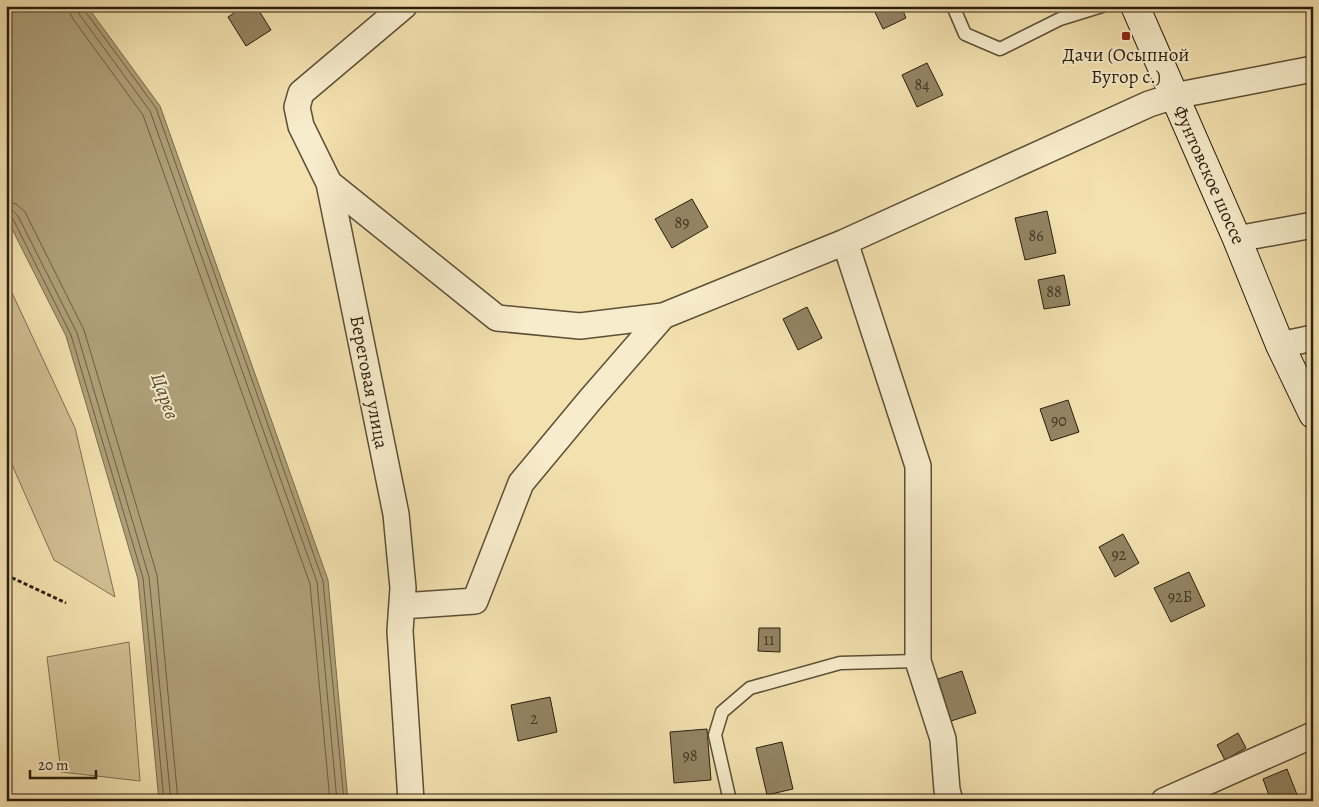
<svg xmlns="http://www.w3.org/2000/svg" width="1319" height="807" viewBox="0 0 1319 807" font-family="Alegreya,serif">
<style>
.green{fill:#d1c094;stroke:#7e6f51}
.water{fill:#af9f78;stroke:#7a6b4e}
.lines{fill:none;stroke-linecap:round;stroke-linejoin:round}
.shore{stroke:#6c5e43;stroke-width:1}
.building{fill:#938362;stroke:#2a1e0e}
.lane-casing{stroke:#5c4f36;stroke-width:15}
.street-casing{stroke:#5c4f36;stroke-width:28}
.secondary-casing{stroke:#2a1e0e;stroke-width:30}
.path{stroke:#2a1e0e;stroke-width:3;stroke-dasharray:4 2.5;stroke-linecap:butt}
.lane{stroke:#f7eccb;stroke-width:12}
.street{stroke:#f7eccb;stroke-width:25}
.secondary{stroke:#f7eccb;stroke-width:28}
.poi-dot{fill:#8f2418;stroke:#f7eccb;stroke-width:2}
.labels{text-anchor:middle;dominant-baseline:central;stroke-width:4;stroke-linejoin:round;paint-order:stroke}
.number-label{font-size:16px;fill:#443723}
.poi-label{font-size:19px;fill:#2a1e0e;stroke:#f7eccb}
.street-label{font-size:19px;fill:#2a1e0e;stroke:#f7eccb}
.water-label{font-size:20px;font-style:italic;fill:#594b33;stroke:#f7eccb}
</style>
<rect width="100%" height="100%" fill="#f3e1af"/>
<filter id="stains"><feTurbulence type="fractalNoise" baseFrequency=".004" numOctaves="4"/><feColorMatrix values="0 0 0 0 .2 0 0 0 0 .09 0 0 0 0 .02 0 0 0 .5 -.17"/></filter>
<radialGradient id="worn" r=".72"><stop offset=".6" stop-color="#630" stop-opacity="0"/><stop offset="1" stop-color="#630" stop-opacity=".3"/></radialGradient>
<path class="green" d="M6,280l69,148 40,169 -61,-37 -48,-109z
M129,642l11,139 -79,-9 -14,-115z"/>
<path class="water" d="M6,6h81l73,100 168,474 20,221h-189l-21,-222 -72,-243 -60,-119z"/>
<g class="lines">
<path class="shore" d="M70,6v7l3,6 70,96 167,469 20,217
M77,6l2,8 71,97 167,471 20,219
M83,6l2,5 71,97 167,473 21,220
M6,202l10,2 9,8 59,118 73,245 21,226
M6,210l7,1 5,5 59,117 72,244 22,224
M6,216h4l3,3 58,116 72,243 21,223"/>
</g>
<path class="building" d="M244,6h12l15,24 -25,16 -18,-29z
M872,6h29l5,12 -23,11z
M1310,18h3v30l-1,1z
M927,63l16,32 -26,12 -15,-32z
M1313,157v27l-6,-26z
M692,199l16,28 -36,21 -17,-29z
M1047,211l9,42 -31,7 -10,-42z
M1064,275l6,30 -26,4 -6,-29z
M807,307l15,31 -24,12 -15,-31z
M1068,400l11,32 -28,9 -11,-32z
M1123,534l16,29 -24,14 -16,-30z
M1189,572l16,34 -34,16 -17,-34z
M759,628h21v24l-22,-1z
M962,671l14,42 -25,8 -13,-42z
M550,697l7,35 -39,9 -7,-36z
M707,729l4,51 -37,3 -4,-51z
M1238,733l8,15 -21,12 -8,-15z
M782,742l11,47 -26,6 -11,-47z
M1287,769l11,28 -10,4h-17l-8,-22z"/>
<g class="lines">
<defs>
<path id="lane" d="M953,6l12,28 35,15 60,-30 42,-13
M730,801l-15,-66 7,-23 28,-24 90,-25 78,-2"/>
<path id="street" d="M404,6l-103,87 -4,14 4,19 28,57 67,331 7,74 -3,43 11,170
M329,183l168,135 83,8 83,-10 182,-74
M1237,239l76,-14
M1280,345l33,-7
M402,606l73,-5 46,-118 69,-83 73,-84
M950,801l-3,-11 -4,-51 -25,-78v-195l-73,-224 304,-138 25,-8 139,-27
M1164,801l149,-66"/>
<path id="secondary" d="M1135,6l102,233 43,106 33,69"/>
</defs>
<use href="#lane" class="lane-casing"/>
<use href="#street" class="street-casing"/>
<use href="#secondary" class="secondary-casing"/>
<path class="path" d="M6,575l60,28"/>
<use href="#lane" class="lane"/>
<use href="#street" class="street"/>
<use href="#secondary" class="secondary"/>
</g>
<rect class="poi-dot" x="1121" y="31" width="10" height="10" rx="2.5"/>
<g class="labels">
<g class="number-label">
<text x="922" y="85">84</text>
<text x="682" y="223">89</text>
<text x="1036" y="236">86</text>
<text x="1054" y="292">88</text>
<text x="1059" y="421">90</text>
<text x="1119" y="555">92</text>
<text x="1180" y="597">92Б</text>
<text x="769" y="640">11</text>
<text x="534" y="719">2</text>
<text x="690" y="756">98</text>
</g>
<g class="poi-label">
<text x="1126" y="55">Дачи (Осыпной<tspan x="1126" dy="22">Бугор с.)</tspan></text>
</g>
<g class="street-label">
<text transform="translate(1209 175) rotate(66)">Фунтовское шоссе</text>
<text transform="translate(369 382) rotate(79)">Береговая улица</text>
</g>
<g class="water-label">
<text transform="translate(165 396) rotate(70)">Царев</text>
</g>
</g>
<rect width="1319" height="807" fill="none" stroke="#f3e1af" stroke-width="25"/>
<rect x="8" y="8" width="1304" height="792" fill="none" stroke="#2a1e0e" stroke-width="2.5"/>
<rect x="12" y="12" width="1294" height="782" fill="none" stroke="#2a1e0e"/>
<path d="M30 770v8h66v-8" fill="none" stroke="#2a1e0e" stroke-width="2.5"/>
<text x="38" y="770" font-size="15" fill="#2a1e0e" stroke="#f7eccb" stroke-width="4" paint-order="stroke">20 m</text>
<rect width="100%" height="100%" filter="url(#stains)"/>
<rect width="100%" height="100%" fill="url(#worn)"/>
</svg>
